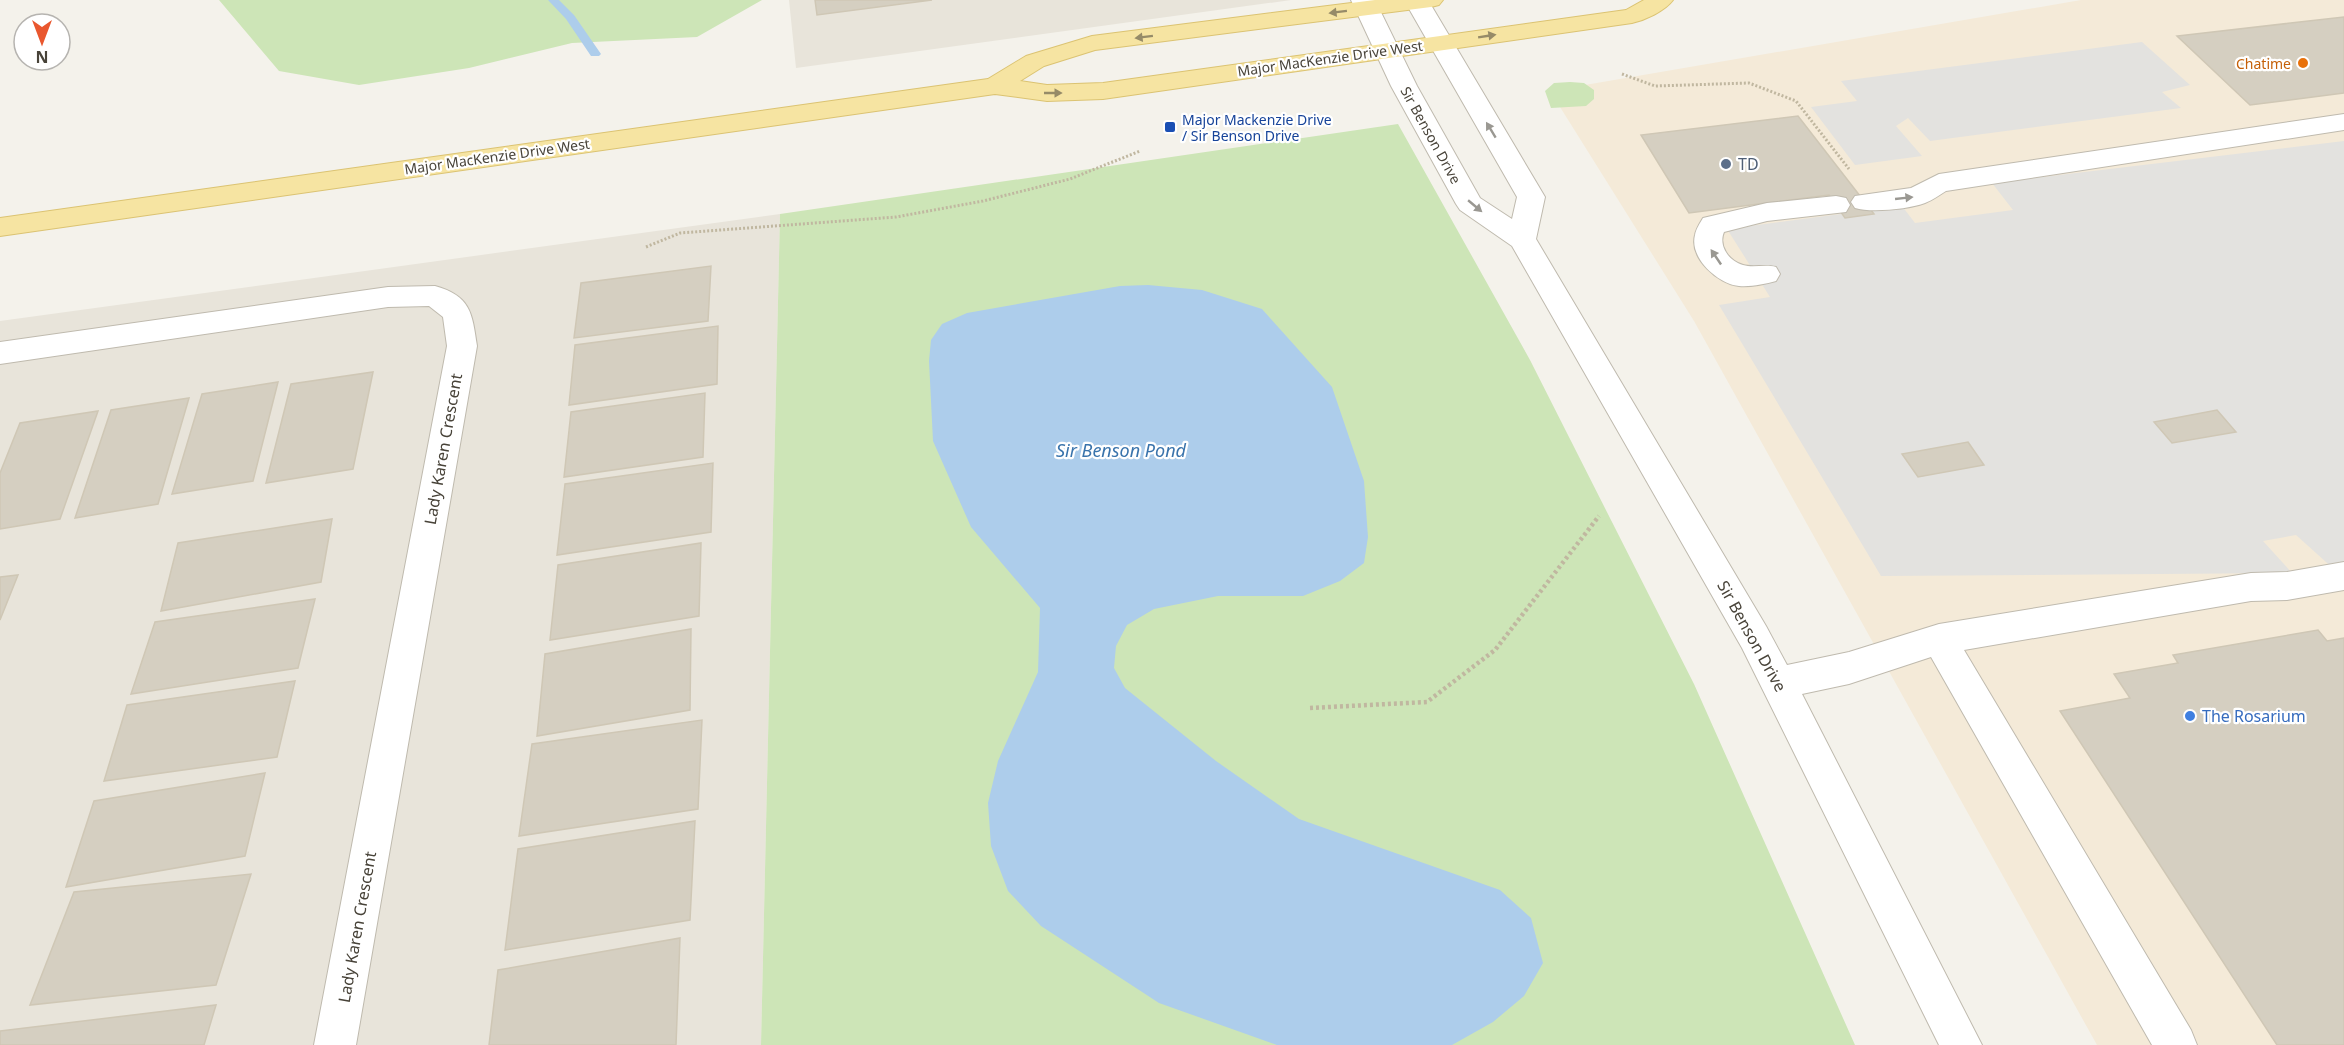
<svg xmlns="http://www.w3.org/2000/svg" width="2344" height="1045" viewBox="0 0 2344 1045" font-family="'Noto Sans',sans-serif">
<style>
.residential{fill:#e8e4da}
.commercial{fill:#f4ead8}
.green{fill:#cde5b7}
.parking{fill:#e3e2df}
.water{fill:#adcdeb}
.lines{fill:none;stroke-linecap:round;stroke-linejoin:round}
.stream{fill:#adcdeb;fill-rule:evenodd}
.building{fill:#d5cfc1;stroke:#cfc7b5;stroke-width:1.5}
.minor-casing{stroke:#bfbaae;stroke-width:2}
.major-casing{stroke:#dbc372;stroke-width:2}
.path-far1{stroke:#c0b7a0;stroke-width:3;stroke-dasharray:2 2;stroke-linecap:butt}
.path{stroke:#c0b7a0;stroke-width:4.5;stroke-dasharray:3 3;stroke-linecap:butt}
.minor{fill:#fff;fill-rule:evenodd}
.major{fill:#f6e4a2;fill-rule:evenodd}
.oneway{fill:#968b68}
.oneway2{fill:#9a9892}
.food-dot{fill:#e8710a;stroke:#fff;stroke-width:2}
.transit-dot{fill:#1a4fb4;stroke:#fff;stroke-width:2}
.service-dot{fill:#5c6f8a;stroke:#fff;stroke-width:2}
.shop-dot{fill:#3f7fe0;stroke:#fff;stroke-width:2}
.labels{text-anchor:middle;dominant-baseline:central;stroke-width:4.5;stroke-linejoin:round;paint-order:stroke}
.far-street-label{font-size:14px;fill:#484339;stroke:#fff}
.far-food-label{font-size:14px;fill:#c56008;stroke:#fff;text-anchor:end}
.far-transit-label{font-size:14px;fill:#164399;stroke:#fff;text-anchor:start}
.service-label{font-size:16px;fill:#4e5e75;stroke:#fff;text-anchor:start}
.street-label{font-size:16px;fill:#484339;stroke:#fff}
.shop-label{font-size:16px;fill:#366cbe;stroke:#fff;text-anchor:start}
.water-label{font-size:18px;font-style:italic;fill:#3a74ac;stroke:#fff}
</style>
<rect width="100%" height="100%" fill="#f4f2eb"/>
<path class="residential" d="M789,0h502l-495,68z
M780,214l-19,831h-761v-724z"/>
<path class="commercial" d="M2081,0h263v1045h-247l-403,-724 -144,-230z"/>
<path class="green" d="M219,0h543l-65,37 -125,6 -103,25 -110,17 -80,-14z
M1570,82l14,1 10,7v9l-8,7 -35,2 -6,-17 9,-8z
M1398,124l132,236 164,324 161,361h-1094l19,-831z"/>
<path class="parking" d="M2142,42l48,43 -28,7 19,16 -251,33 -22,-23 -12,8 26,30 -67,9 -44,-58 46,-6 -16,-20z
M2344,141v428l-8,2 -40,-36 -33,6 29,32 -411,3 -162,-271 51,-8 -43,-68 175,-23 13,17 98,-13 -21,-27z"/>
<path class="water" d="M1148,285l54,5 60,19 70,78 32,94 4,56 -4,26 -24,18 -37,15h-85l-64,13 -27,16 -11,21 -2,22 11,20 91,73 83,58 201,71 31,28 12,45 -19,33 -31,26 -41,23h-175l-118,-42 -118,-77 -33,-35 -17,-45 -3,-43 10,-42 40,-89 2,-64 -69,-81 -38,-86 -4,-80 2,-21 11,-16 25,-11 153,-27z"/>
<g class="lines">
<path class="stream" d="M548,0h11l15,15 27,39 -2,2h-8l-25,-37z"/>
</g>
<path class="building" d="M815,0h117l-115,15z
M2344,17v76l-94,12 -73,-69z
M1798,116l76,98 -29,4 -16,-23 -140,18 -48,-78z
M711,266l-3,55 -134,17 7,-55z
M718,326l-1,58 -148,21 6,-60z
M373,372l-20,97 -87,14 25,-99z
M278,382l-25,99 -81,13 30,-100z
M705,393l-2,64 -139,20 7,-65z
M189,398l-31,106 -83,14 36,-108z
M2217,410l19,22 -64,11 -18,-21z
M98,411l-38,108 -60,10v-56l20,-50z
M1968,442l16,23 -66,12 -16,-23z
M713,463l-2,69 -154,23 8,-71z
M332,519l-11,63 -160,29 17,-68z
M701,543l-2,73 -149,24 8,-75z
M18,575l-18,45v-43z
M315,599l-17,69 -167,26 24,-72z
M691,629l-1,81 -153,26 8,-82z
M2318,630l9,11 17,-3v407h-67l-217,-334 70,-13 -16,-24 64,-11 -5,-8z
M295,681l-18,76 -173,24 23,-76z
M702,720l-4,89 -179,27 13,-92z
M265,773l-20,83 -179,31 28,-86z
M695,821l-5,99 -185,30 13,-101z
M251,874l-35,111 -186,20 44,-113z
M680,938l-4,107h-187l9,-75z
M216,1005l-12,40h-204v-14z"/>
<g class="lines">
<defs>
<path id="minor" d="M1351,0h24l42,86 63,112 32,21 5,-22 -113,-197h24l117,197 -9,42 230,387 21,39 62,-13 90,-28 312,-51 36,-1 57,-10v28l-57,10 -36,1 -287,49 227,380 6,15h-45l-221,-388 -82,27 -47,10 180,351h-43l-197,-397 -230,-402 -52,-36 -4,-6 -65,-118z
M2344,114v16l-398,61c-7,4 -13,9 -21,12 -15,6 -54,10 -70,5l-4,-6 4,-6 56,-8 28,-14z
M1836,196l10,2 4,7 -4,7 -79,9 -43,11c-6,14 5,29 19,33 10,3 22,-1 33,2l4,7 -4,7c-11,3 -25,6 -37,5 -21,-2 -50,-28 -44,-51 1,-6 5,-12 8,-17l64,-15z
M435,286c36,10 37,27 42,60l-121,699h-42l133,-699 -4,-29 -14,-11 -41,1 -388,57v-22l388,-55z"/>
<path id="major" d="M1375,0h68l-4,5 -8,2 -336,43 -51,16 -24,15 27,4 56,-2 523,-73 18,-10h29c-8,11 -28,20 -41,23l-529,76 -56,2 -52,-7 -995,142v-18l988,-139 38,-23 66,-20z"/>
</defs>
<use href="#minor" class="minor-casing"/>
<use href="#major" class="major-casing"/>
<path class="path-far1" d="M1622,74l33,12 94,-3 47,18 53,68
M646,247l34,-14 216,-16 87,-16 87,-22 70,-28"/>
<path class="path" d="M1310,708l117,-6 68,-52 104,-134"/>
<use href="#minor" class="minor"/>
<use href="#major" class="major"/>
</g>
<defs><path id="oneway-solid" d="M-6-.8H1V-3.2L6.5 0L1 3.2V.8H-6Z" transform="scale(1.5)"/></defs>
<g class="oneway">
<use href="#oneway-solid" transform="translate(1338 12) rotate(173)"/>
<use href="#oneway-solid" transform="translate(1487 36) rotate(-9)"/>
<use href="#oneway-solid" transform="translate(1144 37) rotate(173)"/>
<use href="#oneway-solid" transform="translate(1053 93)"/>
</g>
<g class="oneway2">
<use href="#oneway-solid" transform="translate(1491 130) rotate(-121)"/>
<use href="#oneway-solid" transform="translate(1904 198) rotate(-6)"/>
<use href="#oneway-solid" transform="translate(1475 206) rotate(40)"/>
<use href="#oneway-solid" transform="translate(1716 257) rotate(-124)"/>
</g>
<circle class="food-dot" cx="2303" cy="63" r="6"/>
<rect class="transit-dot" x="1164" y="121" width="12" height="12" rx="3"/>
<circle class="service-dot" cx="1726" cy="164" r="6"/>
<circle class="shop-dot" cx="2190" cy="716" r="6"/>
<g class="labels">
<g class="far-street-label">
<text transform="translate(1330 58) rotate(-8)">Major MacKenzie Drive West</text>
<text transform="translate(1431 135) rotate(61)">Sir Benson Drive</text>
<text transform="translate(497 156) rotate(-8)">Major MacKenzie Drive West</text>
</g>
<g class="far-food-label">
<text x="2291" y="63">Chatime</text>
</g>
<g class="far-transit-label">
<text x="1182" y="119">Major Mackenzie Drive<tspan x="1182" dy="16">/ Sir Benson Drive</tspan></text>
</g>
<g class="service-label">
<text x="1738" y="164">TD</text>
</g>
<g class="street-label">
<text transform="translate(443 449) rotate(-80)">Lady Karen Crescent</text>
<text transform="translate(1752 636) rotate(61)">Sir Benson Drive</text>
<text transform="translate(357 927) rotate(-80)">Lady Karen Crescent</text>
</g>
<g class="shop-label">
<text x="2202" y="716">The Rosarium</text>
</g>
<g class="water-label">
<text x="1121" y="450">Sir Benson Pond</text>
</g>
</g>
<g transform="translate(42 42) rotate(180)"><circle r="28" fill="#ffffff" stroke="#b6b4b0" stroke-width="1.5"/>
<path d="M0-4.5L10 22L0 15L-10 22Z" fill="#e9572e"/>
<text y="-9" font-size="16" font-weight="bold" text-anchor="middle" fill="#484339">N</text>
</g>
</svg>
